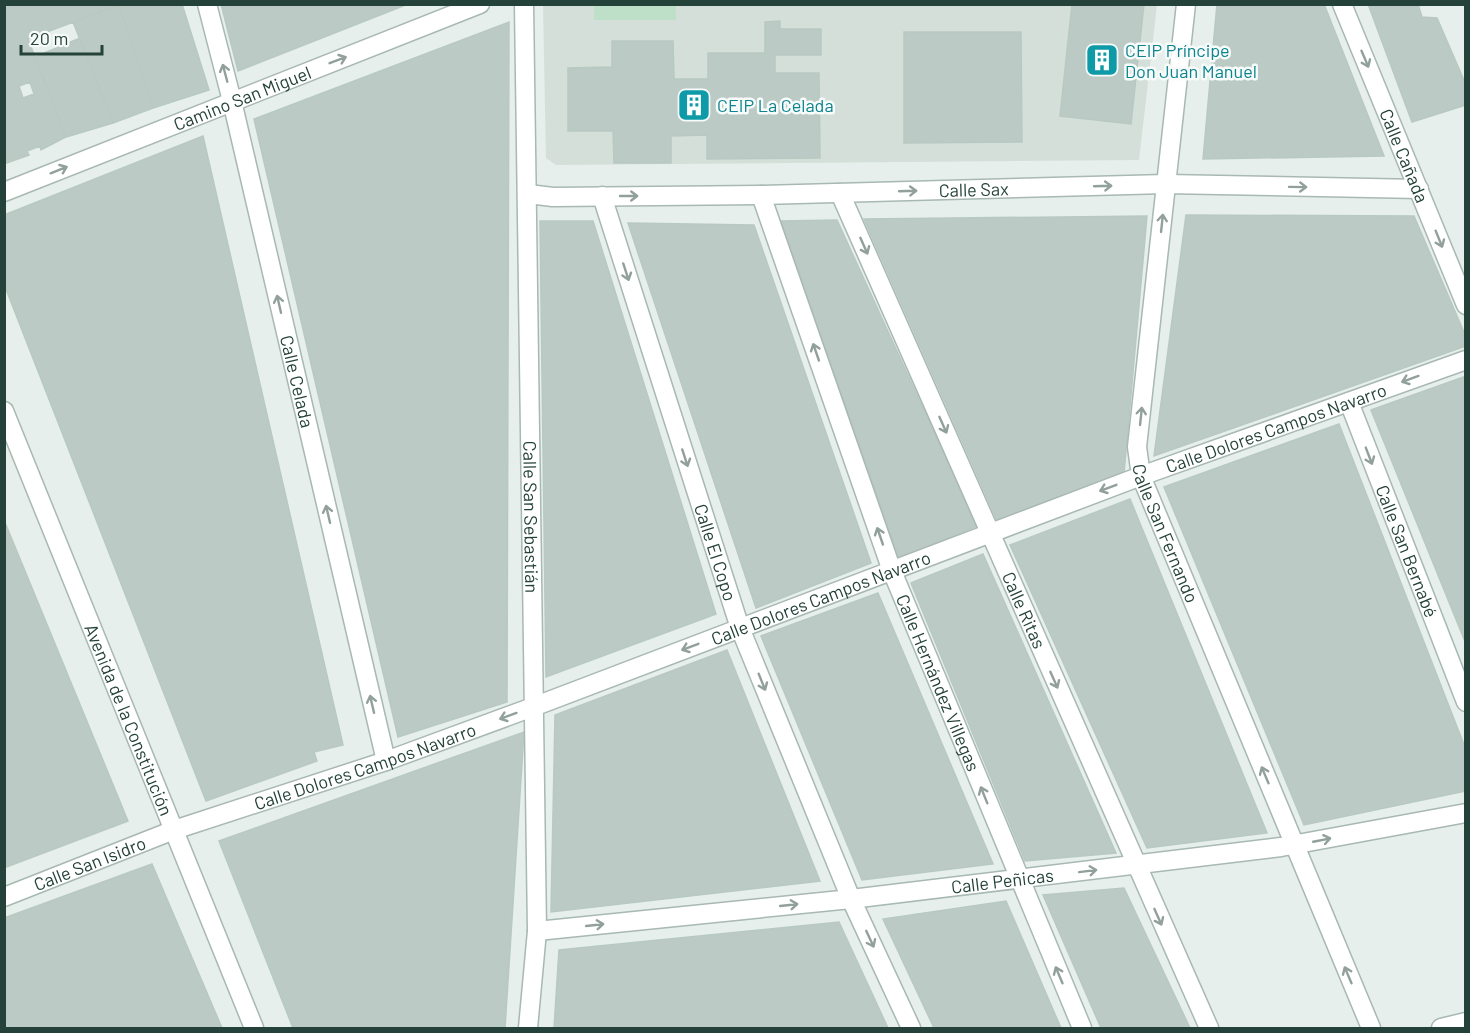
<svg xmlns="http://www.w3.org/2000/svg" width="1470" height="1033" viewBox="0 0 1470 1033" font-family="Barlow,sans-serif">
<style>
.built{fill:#d4dfda}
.green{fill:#bfe0c8}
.building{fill:#bbcac4;stroke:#b8c9c2;stroke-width:1.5;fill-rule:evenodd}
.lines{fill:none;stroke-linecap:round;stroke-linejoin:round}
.minor-casing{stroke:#a8b8b2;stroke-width:21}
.minor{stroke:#fff;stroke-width:18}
.oneway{stroke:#92a09c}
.labels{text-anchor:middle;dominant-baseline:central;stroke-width:5;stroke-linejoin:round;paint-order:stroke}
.culture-label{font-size:18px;fill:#0d838f;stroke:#f7fbf9;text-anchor:start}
.street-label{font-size:18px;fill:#24423a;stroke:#f7fbf9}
</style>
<rect width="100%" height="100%" fill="#e6efeb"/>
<path class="built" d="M543,5h614l-18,155 -583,5 -10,-7z"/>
<path class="green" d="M594,5h82v15h-82z"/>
<path class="building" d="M4,4h93l3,8 -72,27 38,98 -25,13 -1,-4 -13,5 2,4 -25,9zM30,82l4,12 -11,4 -4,-12z
M97,4h85l27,86 -56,18 -34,-103 -19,7z
M221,4h187l-170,67z
M1072,4h72l-13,120 -71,-8z
M1217,4h107l60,152 -181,3z
M1368,4h50l4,13 15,1 29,67v20l-54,17z
M119,5l34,103 -40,15 -40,-101z
M780,21v8h41v26h-46v18h44l1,85 -113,1v-24l-36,1v27h-57l-1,-32h-45v-63l44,-1v-26h61l1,38h34v-26h57v-31z
M509,22l-2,680 -109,35 -144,-618z
M904,32h117l1,110 -118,1z
M80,38l33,85 -47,14 -31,-80z
M203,136l140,609 -29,7 3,9 -111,40 -202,-517v-69z
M1186,215l228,1 52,121v9l-312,110z
M1147,216l-23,257 -127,47 -133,-301z
M837,220l140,306 -78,32 -118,-337z
M540,221h53l123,393 -170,63z
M628,223l126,2 117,338 -115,45z
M1466,376v268l-95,-234z
M1339,424l127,326v41l-162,34 -140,-338z
M1130,499l137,334 -120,15 -137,-303z
M4,520l124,301 -124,47z
M983,554l133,299 -91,8 -114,-278z
M878,593l115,271 -131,16 -101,-244z
M727,650l93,231 -269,31 4,-197z
M524,732l-19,296h-212l-74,-187z
M152,864l70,164h-218v-110z
M1124,888l66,140h-89l-58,-133z
M1006,901l55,127h-127l-51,-109z
M839,922l49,106h-334l5,-78z"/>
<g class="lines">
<defs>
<g id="minor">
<path id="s1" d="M207,4l25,97 154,660"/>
<path id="s2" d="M524,4l13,927 -9,97"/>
<path id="s3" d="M1186,4l-49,443 4,29 230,552"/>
<path id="s4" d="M1342,4l124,301"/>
<path id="s5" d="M4,192l476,-188"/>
<path id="s6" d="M840,193l369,835"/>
<path id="s7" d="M528,194l25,3 208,-2 405,-11 253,5"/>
<path id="s8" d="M761,195l131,376 190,457"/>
<path id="s9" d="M602,196l138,432 111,271 60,129"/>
<path id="s10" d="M1349,402l117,300"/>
<path id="s11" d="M4,411l250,617"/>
<path id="s12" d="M4,897l170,-67 212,-69 147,-54 608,-231 325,-116"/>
<path id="s13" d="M537,931l314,-32 430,-52 185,-34"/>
<path d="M1441,1028l25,-6"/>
</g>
</defs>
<use href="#minor" class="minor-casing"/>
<use href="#minor" class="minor"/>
</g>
<defs><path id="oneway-shaft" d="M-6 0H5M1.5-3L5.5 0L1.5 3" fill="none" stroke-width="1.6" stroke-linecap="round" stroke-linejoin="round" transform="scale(1.5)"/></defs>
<g class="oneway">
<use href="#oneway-shaft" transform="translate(1365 59) rotate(67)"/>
<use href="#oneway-shaft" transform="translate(338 60) rotate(-21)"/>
<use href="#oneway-shaft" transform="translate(225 73) rotate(-105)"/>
<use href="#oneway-shaft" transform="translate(59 170) rotate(-22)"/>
<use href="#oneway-shaft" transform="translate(1103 186) rotate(-2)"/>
<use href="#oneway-shaft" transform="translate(1298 187) rotate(1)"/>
<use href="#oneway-shaft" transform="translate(908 191) rotate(-2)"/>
<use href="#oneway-shaft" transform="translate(629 196)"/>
<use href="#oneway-shaft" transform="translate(1162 223) rotate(-84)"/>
<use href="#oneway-shaft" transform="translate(1439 239) rotate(68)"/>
<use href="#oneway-shaft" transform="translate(864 246) rotate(66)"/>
<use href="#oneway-shaft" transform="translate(626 272) rotate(72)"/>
<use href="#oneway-shaft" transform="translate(279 304) rotate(-103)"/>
<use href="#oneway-shaft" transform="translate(816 352) rotate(-109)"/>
<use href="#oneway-shaft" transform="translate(1410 379) rotate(160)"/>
<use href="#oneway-shaft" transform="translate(1141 416) rotate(-84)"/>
<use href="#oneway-shaft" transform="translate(943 425) rotate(66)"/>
<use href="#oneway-shaft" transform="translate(1369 456) rotate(69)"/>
<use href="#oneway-shaft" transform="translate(685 458) rotate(72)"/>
<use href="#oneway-shaft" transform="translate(1108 488) rotate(159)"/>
<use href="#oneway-shaft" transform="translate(328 514) rotate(-103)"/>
<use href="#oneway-shaft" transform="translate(880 536) rotate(-109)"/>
<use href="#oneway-shaft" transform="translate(690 647) rotate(159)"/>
<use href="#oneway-shaft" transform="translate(1054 680) rotate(66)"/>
<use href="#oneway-shaft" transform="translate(762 682) rotate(68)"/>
<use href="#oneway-shaft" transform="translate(372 704) rotate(-103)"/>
<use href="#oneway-shaft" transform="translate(508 716) rotate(160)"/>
<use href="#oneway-shaft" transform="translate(1265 775) rotate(-113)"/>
<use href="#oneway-shaft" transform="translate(984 795) rotate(-112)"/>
<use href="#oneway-shaft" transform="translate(1322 840) rotate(-11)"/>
<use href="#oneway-shaft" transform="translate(1088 871) rotate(-7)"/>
<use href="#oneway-shaft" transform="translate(789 905) rotate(-6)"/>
<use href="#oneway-shaft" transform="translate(1158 917) rotate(66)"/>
<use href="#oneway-shaft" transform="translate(595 925) rotate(-6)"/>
<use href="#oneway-shaft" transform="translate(870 939) rotate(65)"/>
<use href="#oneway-shaft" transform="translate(1059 975) rotate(-113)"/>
<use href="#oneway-shaft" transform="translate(1348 975) rotate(-113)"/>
</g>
<defs>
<symbol id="building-square" viewBox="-11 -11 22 22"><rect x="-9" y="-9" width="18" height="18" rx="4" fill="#0f9aa8" stroke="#f7fbf9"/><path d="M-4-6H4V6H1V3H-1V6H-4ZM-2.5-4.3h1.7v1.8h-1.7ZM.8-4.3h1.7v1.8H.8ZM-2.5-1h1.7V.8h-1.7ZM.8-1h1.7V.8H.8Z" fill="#fff"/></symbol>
</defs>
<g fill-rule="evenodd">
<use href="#building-square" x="1083" y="41" width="38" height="38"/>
<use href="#building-square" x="675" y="86" width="38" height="38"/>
</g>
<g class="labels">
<g class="culture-label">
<text x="1125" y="50">CEIP Príncipe<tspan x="1125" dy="21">Don Juan Manuel</tspan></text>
<text x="717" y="105">CEIP La Celada</text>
</g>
<g class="street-label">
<text stroke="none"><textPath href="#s5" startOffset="256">Camino San Miguel</textPath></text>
<text stroke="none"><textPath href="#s4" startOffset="164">Calle Cañada</textPath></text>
<text stroke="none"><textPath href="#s7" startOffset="446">Calle Sax</textPath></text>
<text stroke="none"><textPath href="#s1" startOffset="388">Calle Celada</textPath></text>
<text stroke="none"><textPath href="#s12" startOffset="1356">Calle Dolores Campos Navarro</textPath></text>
<text stroke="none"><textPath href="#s2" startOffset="513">Calle San Sebastián</textPath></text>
<text stroke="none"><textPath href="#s3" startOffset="537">Calle San Fernando</textPath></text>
<text stroke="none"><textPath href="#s9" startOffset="374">Calle El Copo</textPath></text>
<text stroke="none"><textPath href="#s10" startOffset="160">Calle San Bernabé</textPath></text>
<text stroke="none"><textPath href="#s12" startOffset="870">Calle Dolores Campos Navarro</textPath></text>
<text stroke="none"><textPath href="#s6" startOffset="456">Calle Ritas</textPath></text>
<text stroke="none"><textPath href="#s8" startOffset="519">Calle Hernández Villegas</textPath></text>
<text stroke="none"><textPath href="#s11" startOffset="333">Avenida de la Constitución</textPath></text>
<text stroke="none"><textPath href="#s12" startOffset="384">Calle Dolores Campos Navarro</textPath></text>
<text stroke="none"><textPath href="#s12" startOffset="92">Calle San Isidro</textPath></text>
<text stroke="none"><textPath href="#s13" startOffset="468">Calle Peñicas</textPath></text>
</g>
</g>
<rect width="1470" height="1033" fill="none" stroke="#24423a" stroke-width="12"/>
<path d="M21 45v9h81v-9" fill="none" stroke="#24423a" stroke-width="3"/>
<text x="30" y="45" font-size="18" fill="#24423a" stroke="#f7fbf9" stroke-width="4.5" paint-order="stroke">20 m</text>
</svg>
